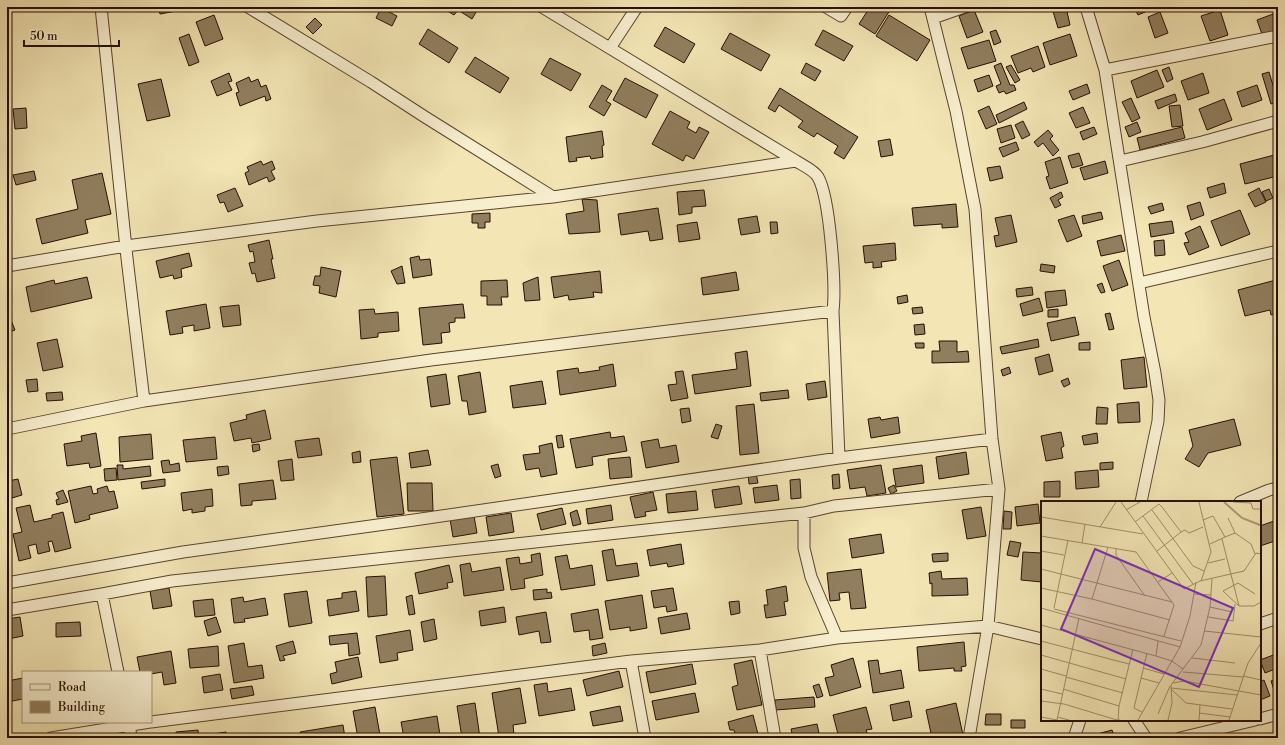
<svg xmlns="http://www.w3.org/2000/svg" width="1285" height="745" viewBox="0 0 1285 745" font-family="'Libre Bodoni',serif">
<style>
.building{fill:#917e5e;stroke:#260f01}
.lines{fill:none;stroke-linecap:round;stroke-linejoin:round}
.minor-casing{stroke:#59442e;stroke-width:13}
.minor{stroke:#f7eece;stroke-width:11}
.inset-river{fill:none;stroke:#ad9c77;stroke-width:2}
.inset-road{fill:none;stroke:#a18f6c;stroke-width:1}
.view{fill:#7b2cbf;fill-opacity:0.15;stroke:#7b2cbf;stroke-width:2}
.inset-edge{fill:none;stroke:#260f01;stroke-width:2}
</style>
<rect width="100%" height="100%" fill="#f3e5b4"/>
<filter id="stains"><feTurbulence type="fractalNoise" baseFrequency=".005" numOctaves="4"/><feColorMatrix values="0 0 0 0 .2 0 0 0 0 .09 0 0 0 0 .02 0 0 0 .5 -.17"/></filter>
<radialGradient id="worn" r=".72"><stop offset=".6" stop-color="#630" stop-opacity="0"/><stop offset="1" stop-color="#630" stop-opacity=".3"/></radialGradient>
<path class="building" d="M132,7h16l1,2 -17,2z
M158,7h18v4l-16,3z
M441,7h38l-7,12 -14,-9 -4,5z
M586,7h13l-4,5z
M870,7h22l-17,27 -16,-10z
M1066,7l4,18 -12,3 -6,-20z
M1134,7h23l-19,8z
M381,8l16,8 -5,10 -16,-8z
M974,10l9,22 -16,6 -8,-22z
M1220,10l8,25 -18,6 -9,-25z
M1160,12l8,21 -13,5 -7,-21z
M1273,14l5,17 -15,6 -6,-17z
M214,15l9,24 -18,7 -9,-24z
M889,15l41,25 -13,21 -41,-25z
M315,18l7,7 -9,9 -7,-7z
M665,27l30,17 -11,19 -30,-17z
M428,29l30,19 -9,15 -30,-19z
M823,30l30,16 -9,15 -29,-16z
M996,30l5,12 -7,3 -4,-13z
M730,33l40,22 -9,16 -40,-22z
M189,34l10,28 -10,4 -10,-28z
M1070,34l7,22 -27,9 -7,-22z
M989,40l7,21 -28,8 -7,-21z
M1038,46l7,21 -12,5 -2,-4 -13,5 -7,-17z
M475,57l34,21 -9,15 -35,-21z
M550,58l31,16 -10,17 -30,-17z
M806,63l15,8 -6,10 -14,-8z
M1001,63l9,22h4l2,5 -10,4 -2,-3 -5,2 -3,-7 5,-2 -7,-18z
M1011,65l9,15 -5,3 -9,-16z
M1169,67l4,12 -6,3 -5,-12z
M1157,70l7,17 -27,11 -6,-17z
M1269,72l9,30 -7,2 -9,-30z
M229,73l3,8 -4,1 4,8 -15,6 -6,-15z
M1203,73l6,20 -21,7 -7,-19z
M989,75l4,11 -15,6 -4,-12z
M249,77l2,5 7,-3 3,8 5,-2 5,14 -5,2 -1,-5 -25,10 -4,-13 3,-1 -3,-9z
M625,78l33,17 -12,23 -33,-18z
M161,79l9,37 -23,5 -9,-37z
M1087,84l3,9 -17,7 -4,-9z
M602,85l10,6 -6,10 5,3 -7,12 -15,-9z
M1257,85l5,15 -20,7 -5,-15z
M780,88l78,49 -14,22 -10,-6 4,-7 -21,-13 -3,4 -16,-10 5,-6 -24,-16 -4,7 -7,-4z
M1175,94l2,7 -19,8 -3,-8z
M1131,98l9,20 -8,4 -10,-20z
M1224,99l8,21 -25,10 -8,-21z
M1024,102l3,7 -28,14 -3,-8z
M1180,105l3,21 -11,1 -3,-21z
M989,106l8,18 -11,5 -8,-18z
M1083,107l7,16 -14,5 -7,-15z
M26,108l1,20 -12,1 -2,-20z
M670,111l20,11 -3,6 9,5 3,-6 10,5 -15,27 -8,-4 -3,6 -31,-17z
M1023,121l7,14 -8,4 -7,-14z
M1137,122l4,10 -12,5 -4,-10z
M1011,125l4,13 -14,5 -4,-14z
M1094,127l3,7 -14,6 -3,-8z
M1182,127l3,11 -45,12 -3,-12z
M1048,130l5,6 -3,3 9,11 -6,6 -10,-13 -5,4 -4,-5z
M602,131l2,14 -2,1 1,11 -12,2 -1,-3 -14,2 1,3 -8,1 -3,-25z
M890,139l3,16 -12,2 -3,-16z
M1016,142l3,8 -16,7 -4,-9z
M1079,153l4,12 -11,3 -4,-12z
M1278,154v22l-33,8 -5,-20z
M1060,157l8,26 -18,6 -4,-12 3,-1 -4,-14z
M261,161l2,4 9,-4 3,8 -4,2 4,8 -6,3 -2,-5 -18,8 -4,-12 4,-2 -2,-4z
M1105,161l3,12 -24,7 -4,-12z
M1000,166l3,12 -13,3 -3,-13z
M34,171l2,9 -20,5 -3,-10z
M102,173l9,41 -26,6 3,13 -46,11 -6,-25 42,-10 -6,-29z
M1224,183l2,10 -16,5 -3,-10z
M235,188l8,18 -15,6 -4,-10 -4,1 -3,-8z
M1259,188l7,14 -11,5 -7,-13z
M1269,189l4,9 -7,3 -4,-9z
M704,190l2,16 -14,1v6l-13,2 -2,-23z
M1061,192l2,5 -5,3 3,5 -6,3 -5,-10z
M582,199l15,1 3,32 -31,2 -3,-20 18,-3z
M1200,202l4,13 -13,5 -4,-14z
M1162,203l2,7 -13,4 -3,-7z
M956,204l2,23 -16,1v-4l-28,2 -2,-18z
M658,208l5,31 -13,2 -2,-10 -27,4 -3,-21z
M1240,210l10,24 -29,12 -10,-25z
M1101,212l2,7 -20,5 -1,-8z
M490,213v9h-5v6h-7v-5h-6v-9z
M1011,215l6,27 -21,5 -2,-11 5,-1 -4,-17z
M1074,215l8,21 -15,6 -9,-22z
M757,216l3,16 -19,3 -3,-16z
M1172,221l2,12 -23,4 -2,-13z
M697,222l3,17 -21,3 -2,-17z
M770,222h7l1,11 -7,1z
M1200,226l9,21 -20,8 -5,-12 5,-1 -4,-9z
M1121,235l4,16 -24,5 -4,-15z
M269,240l4,19h-2l4,19 -18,4 -2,-9 -3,1 -3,-11 6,-1 -2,-11 -3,1 -2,-7z
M1164,240l1,15 -10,1 -1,-15z
M895,243l1,17 -15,2 1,5 -9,1v-6l-8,1 -2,-17z
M189,253l3,13 -11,3 1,8 -8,2 -1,-4 -13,3 -4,-17z
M419,256l1,4 10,-1 2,16 -19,3 -3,-20z
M1119,260l9,25 -16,6 -9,-25z
M1041,264l14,2 -1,7 -14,-2z
M402,266l3,17 -8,1 -6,-13z
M321,267l20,4 -5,26 -17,-4 1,-7 -7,-1 2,-9h5z
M600,271l2,22 -9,-1 1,5 -25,3 -1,-5 -14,3 -3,-21z
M736,272l3,18 -36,5 -2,-17z
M87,277l5,21 -61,14 -5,-25 28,-7 1,4z
M538,277l2,23 -15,1 -2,-18z
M507,280l1,17h-7l1,8h-15v-9h-6v-15z
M1276,280l2,7v26l-7,2 -1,-5 -25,6 -7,-26z
M1102,283l3,9 -4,1 -4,-8z
M1032,287l1,8 -16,2 -1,-8z
M1065,290l2,15 -20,3 -2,-16z
M907,295l1,7 -10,2 -1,-7z
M1039,298l4,13 -20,5 -3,-12z
M206,304l4,24 -16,3v-6l-12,2 1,6 -13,2 -4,-24z
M463,304l2,14h-10v4l-6,1 1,9 -9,1 1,10 -19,2 -4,-37z
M239,305l2,20 -18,2 -3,-20z
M922,307l1,6 -10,1 -1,-6z
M374,309l1,5 23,-2 1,19 -21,2v4l-17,2 -2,-29z
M1058,309v8h-10v-7z
M7,310l8,20 -8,3z
M1110,313l4,16 -5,1 -4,-16z
M1075,317l4,18 -28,6 -4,-18z
M924,324l1,10 -10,1 -1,-10z
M57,339l6,28 -20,4 -6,-28z
M1038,339l1,8 -37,7 -2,-7z
M939,341h18v11l11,-1 1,11 -37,1v-12h8z
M1090,342v8h-11v-7z
M915,343h9v5h-8z
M747,351l4,35 -56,8 -3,-19 45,-6 -2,-16z
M1049,354l4,17 -14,4 -4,-17z
M1144,357l3,30 -23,2 -3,-29z
M613,364l3,22 -56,9 -3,-24 21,-3 1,5 21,-3 -1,-3z
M1009,367l2,6 -8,3 -2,-6z
M683,371l5,27 -17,3 -3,-16 9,-1 -2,-12z
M480,372l6,40 -17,3 -2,-14h-5l-4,-25z
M446,374l4,30 -19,3 -4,-30z
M1068,378l2,6 -6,3 -3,-6z
M37,379l1,12 -10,1 -2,-12z
M542,381l4,23 -33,4 -3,-22z
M825,381l2,16 -19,3 -2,-16z
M788,390l1,8 -28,3 -1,-8z
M62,392l1,8 -16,1 -1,-8z
M1139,402l1,20 -22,1 -1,-19z
M754,404l5,49 -19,2 -4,-49z
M1097,407l11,1 -1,16h-11z
M689,408l2,13 -9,2 -2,-14z
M265,410l6,29 -19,4 -1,-5 -17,3 -4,-18 17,-4 -1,-4z
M880,417l1,3 17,-3 2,16 -29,5 -3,-19z
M1234,419l7,26 -33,8 -9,14 -14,-8 8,-13 -4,-16z
M716,424l6,2 -4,13 -7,-2z
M610,432l1,6 13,-2 3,15 -35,6 1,8 -17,3 -6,-29z
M1061,432l3,14 -3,2 2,10 -17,3 -5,-25z
M96,433l5,33 -11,2 -1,-5 -22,3 -3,-22 18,-3 -1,-5z
M1097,433l1,10 -14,2 -2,-9z
M151,434l2,25 -33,3 -1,-25z
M562,435l2,12 -6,1 -2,-12z
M215,437l2,22 -31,3 -3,-22z
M319,438l3,17 -24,3 -3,-17z
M658,439l2,9 16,-3 3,17 -33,6 -5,-26z
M552,443l5,31 -16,3 -2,-9 -13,2 -3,-15 17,-2 -1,-7z
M259,444l1,6 -7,2 -1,-7z
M428,450l3,15 -20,3 -2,-15z
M360,451l1,11 -8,1 -1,-10z
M966,452l3,22 -30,5 -3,-22z
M397,457l7,57 -27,3 -7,-57z
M630,457l2,20 -22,2 -2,-20z
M292,459l2,21 -13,1 -3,-20z
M169,460l1,5 9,-2 1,8 -17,2 -2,-12z
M1113,462v7l-13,1v-7z
M498,464l3,12 -6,2 -4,-12z
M117,465h6v4l27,-3 1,10 -33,4z
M881,465l5,28 -19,3 -2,-9 -15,2 -3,-19z
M922,465l2,18 -28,4 -3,-18z
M228,466l1,8 -11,2 -1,-9z
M116,468l1,12 -12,1 -1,-12z
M1098,470l1,17 -23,2 -1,-17z
M756,473l2,10 -9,1 -1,-10z
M839,474l1,14 -7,1 -1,-14z
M18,479l4,16 -10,3 -4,-17z
M165,479v7l-23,3 -1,-7z
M800,479l1,19 -10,1 -1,-19z
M273,480l3,19 -24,2v4l-11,1 -2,-22z
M1060,481v16h-16v-15z
M407,483h25l1,28h-25z
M777,485l2,15 -24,3 -2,-15z
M894,485l3,6 -6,3 -3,-6z
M91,486l2,8 5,-1 -1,-4 10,-3 2,6 5,-1 4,17 -29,7 1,4 -15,4 -7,-32z
M739,486l3,18 -27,4 -3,-18z
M212,489l1,17 -8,1v4l-13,2v-4l-9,2 -2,-18z
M63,490l5,12 -11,3 -1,-5 3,-1 -3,-6z
M696,491l2,19 -30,3 -2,-19z
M653,492l4,18 -12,2 1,4 -11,2 -5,-21z
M1038,504l2,19 -23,3 -2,-19z
M30,505l4,17 18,-4v-3l11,-3 8,36 -16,4 -3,-11 -4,1 2,9 -12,3 -2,-10 -8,2 3,12 -12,3 -6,-27 9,-2 -6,-24z
M611,505l2,15 -25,4 -2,-15z
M981,507l5,29 -19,3 -5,-29z
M562,508l4,16 -25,6 -4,-16z
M577,510l4,14 -8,2 -3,-13z
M1004,511l8,1 -1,17h-8z
M511,513l3,19 -25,4 -3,-19z
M474,516l3,17 -24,4 -3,-18z
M1274,521l4,13v6l-18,6v-20z
M881,534l3,19 -32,5 -3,-19z
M1010,541l11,2 -3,14 -11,-2z
M681,544l3,20 -16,3 -1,-4 -17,3 -3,-16z
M613,549l3,17 21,-3 2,13 -32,5 -5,-30z
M1023,552l19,1v29l-21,-2z
M540,553l3,22 -19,4 1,9 -14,2 -5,-31 13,-2 1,7 12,-2 -1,-7z
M948,553v8l-15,1 -1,-8z
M567,555l3,14 22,-4 3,20 -34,5 -6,-33z
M1278,555v13l-4,-11z
M470,563l2,9 28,-5 4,23 -40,6 -4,-31z
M449,565l4,17 -6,1 1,5 -29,6 -4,-21z
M861,569l5,39 -15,1 -2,-17 -10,1 1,7 -10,1 -3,-28z
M941,571l1,8 25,-1 1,17 -36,1v-13l-2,1 -1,-11z
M385,576l2,39 -19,2 -2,-40z
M786,586l2,15 -4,1 2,13 -20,3 -2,-13h4l-2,-15z
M169,588l3,18 -19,3 -3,-18z
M673,588l4,22 -10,2 -1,-6 -12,2 -3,-17z
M547,589v4l4,-1 1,6 -18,2 -1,-10z
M307,591l5,32 -23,4 -5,-33z
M356,591l3,20 -30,5 -2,-16 15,-2v-5z
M412,595l3,19 -6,1 -3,-18z
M642,595l5,33 -17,3v-4l-20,3 -5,-29z
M243,597l1,5 21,-4 3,17 -24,4 1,3 -11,1 -3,-24z
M213,599l2,16 -20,2 -2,-16z
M739,601l1,12 -9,2 -2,-13z
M504,607l2,15 -25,4 -2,-15z
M598,609l5,29 -13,2 -1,-10 -15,2 -3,-18z
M546,612l5,30 -10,1 -2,-12 -20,4 -3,-18z
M687,613l3,16 -29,5 -3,-16z
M20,617l3,19 -15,3 1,6h-2v-26z
M216,617l5,15 -13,4 -4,-15z
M434,619l3,20 -13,3 -3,-20z
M80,622l1,14 -25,1v-14z
M410,630l3,20 -16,3 1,7 -18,3 -4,-27z
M357,633l3,21 -11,2 -1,-13 -18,2 -1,-9z
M293,641l3,12 -13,3 2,4 -5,1 -4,-15z
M964,642l2,24 -5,1 1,4h-8v-3l-35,3 -2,-24z
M244,643l4,24 14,-2 2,13 -30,5 -6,-37z
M605,643l2,10 -14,3 -1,-10z
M218,646l1,20 -29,2 -2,-19z
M171,651l5,32 -12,2 -2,-13 -11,2v-2h-11l-3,-15z
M1276,654l2,4v10l-13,5 -5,-13z
M358,657l4,20 -30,7 -2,-10 7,-2 -2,-10z
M853,658l8,29 -31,9 -5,-18 9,-2 -3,-11z
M752,660l10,45 -25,5 -5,-23 6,-2 -4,-21z
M878,660l2,14 21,-4 3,18 -31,5 -5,-32z
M692,664l4,20 -46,9 -4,-21z
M619,671l4,16 -36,9 -4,-16z
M220,674l3,16 -19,3 -2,-16z
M23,678v21l-16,3v-21z
M1278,678v17l-2,1 -5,-15z
M1264,680l6,16 -10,4v-18z
M547,683l1,9 23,-4 4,22 -36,6 -5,-31z
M819,684l4,12 -6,2 -4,-12z
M252,686l2,9 -22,4 -2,-10z
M520,688l6,35 -13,2 1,9 -15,3 -7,-44z
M695,693l4,19 -43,8 -4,-19z
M814,697l1,10 -39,3 -1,-10z
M909,701l3,16 -19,4 -3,-16z
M475,703l5,35h-18l-5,-32z
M956,703l7,32 -13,3h-18l-6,-28z
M620,706l3,15 -30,5 -3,-14z
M375,707l5,28 -6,1 1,2h-17l-5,-27z
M866,707l6,22 -6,1 2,5 -9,3 -1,-5 -8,2v3h-11l-6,-23z
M986,714h15v11h-16z
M753,715l6,23h-23l-2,-8h-4l-2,-8z
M437,716l3,19 -15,3h-21l-3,-16z
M1011,720h14v8h-14z
M817,724l3,14h-27l-2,-9z
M343,725l2,13h-44l-1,-6z
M198,730l1,8h-23v-6z
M1112,730l3,8h-29v-1z
M226,732l1,6h-13l-1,-4z
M1271,733l2,5h-17z"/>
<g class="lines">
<defs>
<path id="minor" d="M101,7l26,251 17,143
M248,7l123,75 54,35 128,80
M542,7l254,154c6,4 18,9 22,16 12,21 18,109 15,134l6,147
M826,7l15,9 6,-9
M930,7l26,104 19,98 17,230 7,50 -11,137 -19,112
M1086,7l19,63 39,247 11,56 4,27 -1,21 -17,81
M933,18l31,-11
M610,48l27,-41
M1105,70l173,-34
M1120,161l82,-19 76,-21
M7,266l119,-20 191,-25 236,-24 243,-36
M1139,283l139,-32
M7,429l137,-28 287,-41 402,-49
M1240,502l29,-12 9,-2
M804,513v35l7,29 26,61
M7,583l176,-31 231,-32 425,-62 153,-19
M102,594l16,78
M7,610l95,-16 70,-13 632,-68 30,-7 165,-17
M1260,624l18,-6
M760,650l15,88
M631,661l14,77
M1260,719l18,-5
M1134,720l12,18
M129,722l2,16
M151,722l480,-61 129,-11 77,-12 151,-12 54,13
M51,738l99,-16
M1074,738l6,-18
M1180,738l75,-18"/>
</defs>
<use href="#minor" class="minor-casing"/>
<use href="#minor" class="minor"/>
</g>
<g transform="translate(1041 501)">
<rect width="220" height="220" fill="#f3e5b4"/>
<path class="inset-river" d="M183,1l18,16 18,7"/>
<path class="inset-road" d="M80,1l63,87 16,-8 44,-10 12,-18 5,1M158,1l12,50 -10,29M192,1l18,1 2,6h8M85,9l14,-8M111,9l41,56 11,5M102,15l50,68M0,16l102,17M162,19l10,-4 12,21 -15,7M94,21l24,-18 3,3 19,25 -24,19M59,26l16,-25M140,31l4,-2 4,3 14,-6M194,32l16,11 4,10M0,35l95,16 38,53 -10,31M184,36l10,-4 -7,-15M181,38l17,67h15l7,-4M41,42l3,-19M75,47v7l29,41M0,50l23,4M167,62l17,-4M0,68l131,33M117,81l14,-9M0,87l51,11 78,21M153,93l17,1M51,98l16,-52M198,105l-16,-15 15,-8 17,11M169,106l22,5M0,107l139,39M13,107l14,-68M13,108l127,32M167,116l25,4 2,-17M0,124l115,31 16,5 11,8M163,130l57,6M0,140l88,23M0,154l85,24M115,155l2,-15M151,157l43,5M102,167l21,6M0,168l25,7M142,171l60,5M202,175l18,4M25,176l57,16M100,177l18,5M132,182l11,-2 77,14M130,187l66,7M0,188l21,5M22,188l56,17M130,188l15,14 46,6M0,200l23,3 53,16M101,211l-8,-4 13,-55M158,212l31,4M117,213l12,-28M0,216l16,3M16,216l12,3M16,219l22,-102M79,219h-2l1,-14 14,-57M97,219l42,-73 10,-31 6,-34M127,219l4,-17 -1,-18 30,-40 9,-38 2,-28M158,219l1,-15M188,219l19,-57 13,-20"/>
<path class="view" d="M54,48l138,59 -34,79 -138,-58z"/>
<rect width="220" height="220" class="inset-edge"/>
</g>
<rect width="1285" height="745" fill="none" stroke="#f3e5b4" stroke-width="24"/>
<rect x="8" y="8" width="1269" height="729" fill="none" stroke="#260f01" stroke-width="2"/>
<rect x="12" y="12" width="1261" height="721" fill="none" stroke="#260f01"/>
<rect x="22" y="671" width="130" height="52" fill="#f7eece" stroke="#a3957c"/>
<rect x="30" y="684" width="20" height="6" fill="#f7eece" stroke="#a3957c"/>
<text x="58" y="691" font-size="12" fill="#260f01">Road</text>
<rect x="30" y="701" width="20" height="12" fill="#917e5e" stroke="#a3957c"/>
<text x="58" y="711" font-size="12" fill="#260f01">Building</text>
<path d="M24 40v6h95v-6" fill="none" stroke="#260f01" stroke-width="2"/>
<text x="30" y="40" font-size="12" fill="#260f01" stroke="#f7eece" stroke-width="3" paint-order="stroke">50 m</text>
<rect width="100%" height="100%" filter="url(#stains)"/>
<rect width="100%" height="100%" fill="url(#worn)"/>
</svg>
